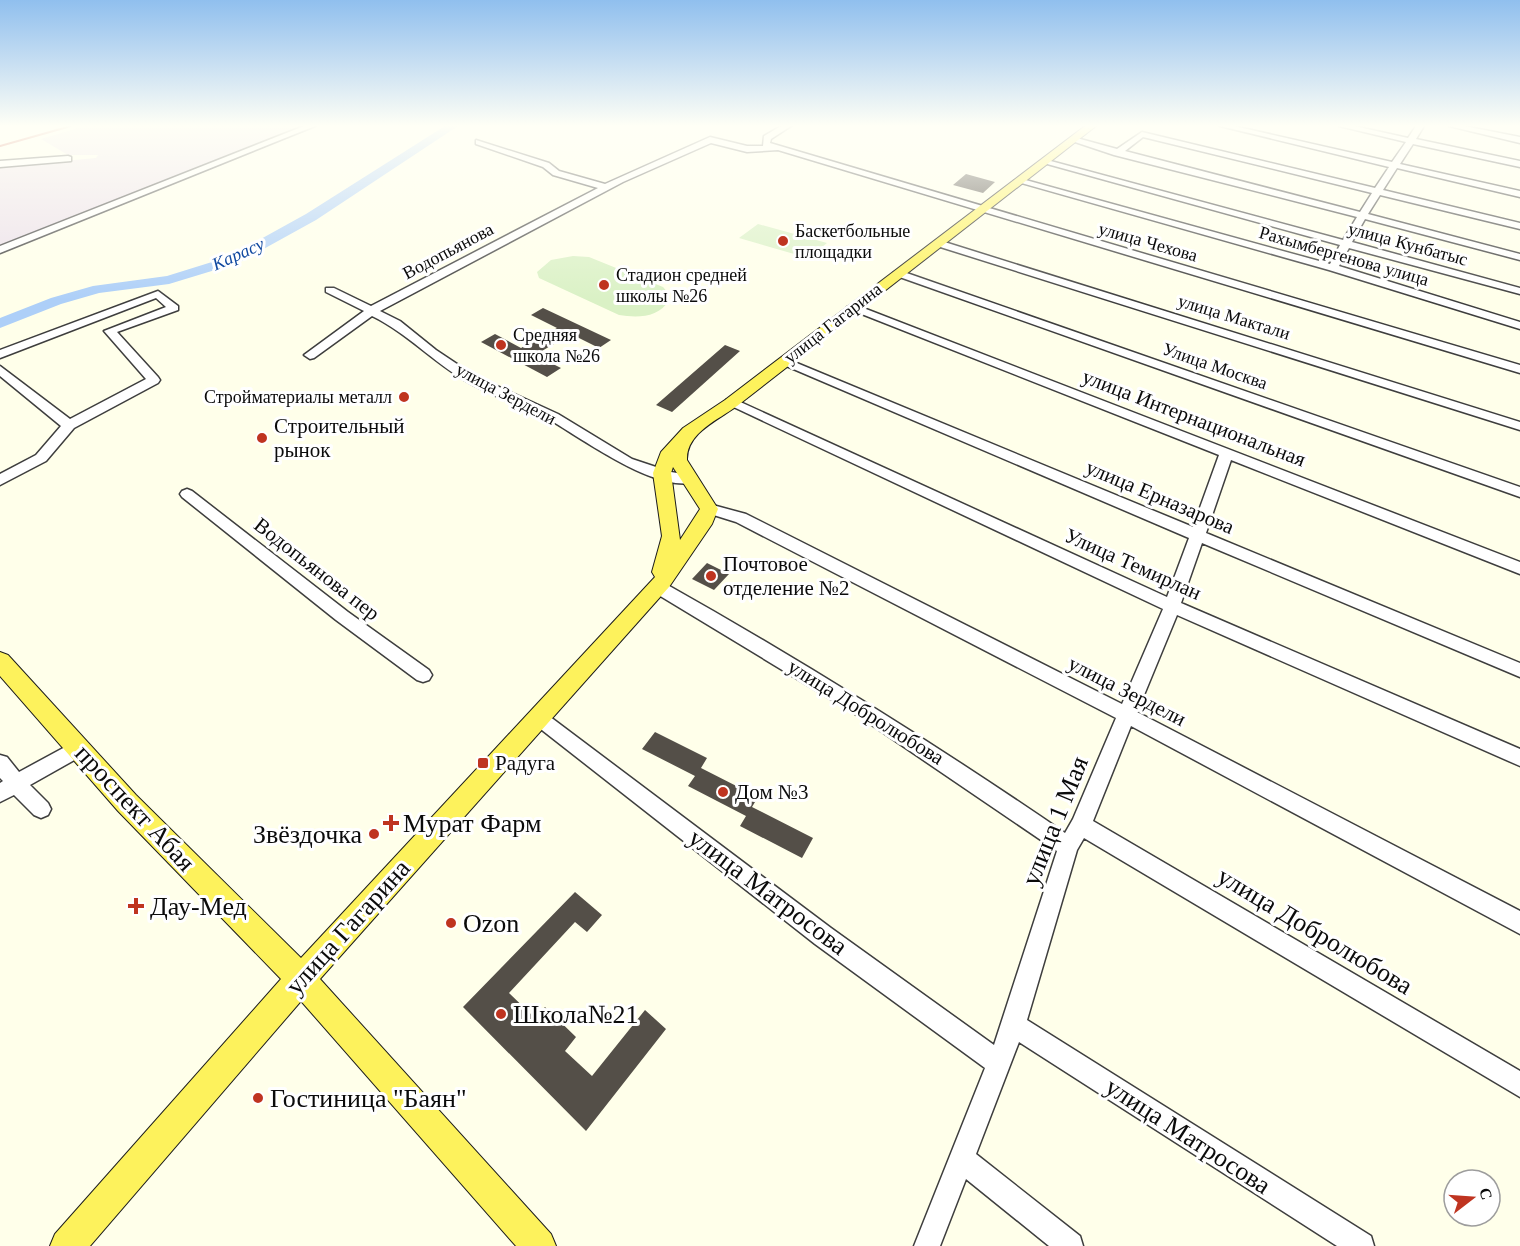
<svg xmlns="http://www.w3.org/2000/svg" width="1520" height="1246" viewBox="0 0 1520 1246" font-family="'Times New Roman',serif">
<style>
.industrial{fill:#ebdfea}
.pitch{fill:#daf1c5}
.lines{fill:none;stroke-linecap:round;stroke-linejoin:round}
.river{fill:#adcff8;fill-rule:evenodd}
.building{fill:#544f48}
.minor-casing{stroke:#3e3e3e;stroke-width:3}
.major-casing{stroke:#1c1c1c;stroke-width:2}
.minor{fill:#fff;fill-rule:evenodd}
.major{fill:#fdf25c;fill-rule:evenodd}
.rail{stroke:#bf3420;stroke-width:2}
.poi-dot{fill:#bf3420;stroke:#fff;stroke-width:2}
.labels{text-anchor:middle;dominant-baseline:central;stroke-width:6;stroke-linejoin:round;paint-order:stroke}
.far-poi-label{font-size:18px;fill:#0b0b0b;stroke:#fff;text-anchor:start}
.far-street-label{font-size:18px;fill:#0b0b0b;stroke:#fff}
.far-water-label{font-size:18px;font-style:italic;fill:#1149a0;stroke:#fff}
.street-label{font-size:21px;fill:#0b0b0b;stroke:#fff}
.poi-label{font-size:21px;fill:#0b0b0b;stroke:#fff;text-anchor:start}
.near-street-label{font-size:26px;fill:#0b0b0b;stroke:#fff}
.near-poi-label{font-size:26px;fill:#0b0b0b;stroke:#fff;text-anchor:start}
</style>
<rect width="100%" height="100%" fill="#ffffea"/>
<path class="industrial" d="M85,126h217l-302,120v-79l96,-9 2,-3h-30l-27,-16z"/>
<path class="pitch" d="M758,224l69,19 -19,15 -69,-20z
M573,256l16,1 74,30 6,7v6c-10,18 -32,18 -50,15l-80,-37 -2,-6 14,-12z"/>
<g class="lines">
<path class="river" d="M445,126h13l-142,94 -78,43 -69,21 -70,9 -38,11 -61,24v-10l51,-20 42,-12 74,-10 61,-19 78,-43z"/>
</g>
<path class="building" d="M966,174l29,8 -12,11 -30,-8z
M543,308l68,32 -12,8 -28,-14 -36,21 26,13 -14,9 -66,-35 14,-8 26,14 36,-20 -26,-13z
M725,345l15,6 -68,61 -16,-7z
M707,563l22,11 -15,16 -22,-11z
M655,732l52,26 -6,10 57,29 -6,10 61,31 -11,20 -62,-32 6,-10 -58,-30 7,-10 -53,-27z
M575,892l27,23 -15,17 -12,-10 -66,71 26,25 10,-11 31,30 -11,14 27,25 53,-66 21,19 -80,102 -123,-124z"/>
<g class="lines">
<defs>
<path id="minor" d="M304,126h11l-315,127v-7z
M781,126h10l-20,13 -1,4 750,222v8l-742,-223 -31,2 -36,-9 -88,39 -243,129 20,10 36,29 39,26 83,38 74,45 39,13 24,4 2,3 -2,3c-39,11 -112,-43 -145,-62 -27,-14 -57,-23 -84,-39 -33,-19 -59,-48 -94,-65l-58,42 -4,1 -6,-4 60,-44 -38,-19v-4h8l37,18 227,-118 -45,-13 -10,-8 -67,-23v-4l73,23 10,8 46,13 105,-47 37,9h16l1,-10z
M1220,126h14l158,36 14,-20 -67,-16h15l54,12 8,-12h8l-8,13 104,22v6l-107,-23 -13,20 120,27v6l-123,-29 -14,22 137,33v6l-140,-34 -12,19 152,40v6l-155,-41 -13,23 168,46v6l-171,-46 -10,18 181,56v7l-191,-59 -315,-89 8,-2 308,85 10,-19 -300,-83 7,-2 296,80 14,-23 -243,-62 -45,-15 4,-3 44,12 25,-17 233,56 14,-21zM1143,137l229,56 -12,19 -235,-61z
M1449,126h15l56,11v6z
M68,156l3,1v4l-71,6v-6z
M938,240l582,182v8l-586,-185 -1,-2z
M898,270l622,217v10l-626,-222 -1,-2z
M158,291l20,15v4l-61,22 41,45 2,3 -2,3 -84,45 -28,33 -46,24v-11l36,-19 25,-29 -61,-50v-10l70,53 76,-40 -42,-48 62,-24 -10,-9 -156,60v-8z
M853,304l667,258v12l-289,-114 -25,73 314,130v14l-318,-134 -21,60 339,146v17l-343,-151 -40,97 383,199v23l-389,-208 -38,95 427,250v26l-436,-259 -7,12 -50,170 344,216 3,10h-37l-318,-204 -43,112 104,82 3,10h-34l-83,-67 -26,67h-26l71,-178 -170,-124 -282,-221 -3,-5 3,-5 6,-3 6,3 286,215 163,117 63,-194 -197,-134 -208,-126 -2,-4 2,-4h12c137,77 271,161 401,250l8,-14 43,-101 -380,-196 -32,-10 -2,-3 7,-5 37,10 376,190 41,-95 -438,-206 1,-3h10l431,197 22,-59 -412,-176 6,-4 4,1 406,168 26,-72 -370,-146 -2,-2z
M187,489l5,2 156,121 81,58 3,5 -3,5 -6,2 -6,-2 -81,-60 -154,-123 -2,-3 2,-3z
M78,740l7,2 2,6 -2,6 -55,31 18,18 3,6 -3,6 -7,3 -7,-3 -20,-20 -14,7v-19l3,-2 -3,-3v-23l7,2 12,15z"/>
<path id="major" d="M1085,126h11l-359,280c-19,14 -51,27 -50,54l31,49 -6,15 -43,63 -349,392 231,255 5,12h-40l-215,-245 -211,245h-40l5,-12 226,-255 -163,-168 -118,-135v-24l8,3 128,140 165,163 354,-381 -3,-5 10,-36 -9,-63 8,-21 22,-24 42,-28zM673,467l27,42 -20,31 -9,-67z"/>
</defs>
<use href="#minor" class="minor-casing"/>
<use href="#major" class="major-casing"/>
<use href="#minor" class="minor"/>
<use href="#major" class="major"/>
<path class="rail" d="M0,146l71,-20"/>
</g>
<linearGradient id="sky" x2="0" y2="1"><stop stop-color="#90bfee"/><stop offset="0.42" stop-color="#fffff6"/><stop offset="1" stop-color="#fffff6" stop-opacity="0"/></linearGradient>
<rect width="1520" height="300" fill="url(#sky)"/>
<g class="poi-dot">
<circle cx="783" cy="241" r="6"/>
<circle cx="604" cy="285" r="6"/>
<circle cx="501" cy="345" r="6"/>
<circle cx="404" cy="397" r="6"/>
<circle cx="262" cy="438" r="6"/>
<circle cx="711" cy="576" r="6"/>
<rect x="477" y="757" width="12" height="12" rx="3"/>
<circle cx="723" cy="792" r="6"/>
<path d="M388 814h6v6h6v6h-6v6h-6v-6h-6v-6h6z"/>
<circle cx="374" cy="834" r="6"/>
<path d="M133 897h6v6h6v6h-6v6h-6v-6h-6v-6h6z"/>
<circle cx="451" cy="923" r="6"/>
<circle cx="501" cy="1014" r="6"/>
<circle cx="258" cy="1098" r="6"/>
</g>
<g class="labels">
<g class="far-poi-label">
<text x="795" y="231">Баскетбольные<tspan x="795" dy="21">площадки</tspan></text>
<text x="616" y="275">Стадион средней<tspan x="616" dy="21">школы №26</tspan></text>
<text x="513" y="335">Средняя<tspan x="513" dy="21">школа №26</tspan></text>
<text x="392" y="397" text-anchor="end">Стройматериалы металл</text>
</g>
<g class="far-street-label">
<text transform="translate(1148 242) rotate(16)">улица Чехова</text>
<text transform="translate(1408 244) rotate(15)">улица Кунбатыс</text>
<text transform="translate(448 251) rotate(-28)">Водопьянова</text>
<text transform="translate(1344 256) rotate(16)">Рахымбергенова улица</text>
<text transform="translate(1234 317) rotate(17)">улица Мактали</text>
<text transform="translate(833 323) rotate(-38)">улица Гагарина</text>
<text transform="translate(1215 366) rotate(19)">Улица Москва</text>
<text transform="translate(506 394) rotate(28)">улица Зердели</text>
</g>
<g class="far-water-label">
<text transform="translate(238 254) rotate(-24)">Карасу</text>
</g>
<g class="street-label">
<text transform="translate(1194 418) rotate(21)">улица Интернациональная</text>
<text transform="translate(1160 497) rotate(23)">улица Ерназарова</text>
<text transform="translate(1133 564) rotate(24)">Улица Темирлан</text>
<text transform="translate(317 569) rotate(38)">Водопьянова пер</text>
<text transform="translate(1127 691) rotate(27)">улица Зердели</text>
<text transform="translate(866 712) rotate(32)">улица Добролюбова</text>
</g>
<g class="poi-label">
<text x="274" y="426">Строительный<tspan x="274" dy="24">рынок</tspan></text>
<text x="723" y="564">Почтовое<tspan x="723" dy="24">отделение №2</tspan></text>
<text x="495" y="763">Радуга</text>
<text x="735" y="792">Дом №3</text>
</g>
<g class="near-street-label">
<text transform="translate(135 808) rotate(47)">проспект Абая</text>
<text transform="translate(1055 821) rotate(-68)">улица 1 Мая</text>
<text transform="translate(768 892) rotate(37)">улица Матросова</text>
<text transform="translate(348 927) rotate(-48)">улица Гагарина</text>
<text transform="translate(1315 931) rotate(31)">улица Добролюбова</text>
<text transform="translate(1188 1136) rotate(33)">улица Матросова</text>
</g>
<g class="near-poi-label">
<text x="403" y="823">Мурат Фарм</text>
<text x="362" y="834" text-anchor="end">Звёздочка</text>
<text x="150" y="906">Дау-Мед</text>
<text x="463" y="923">Ozon</text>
<text x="513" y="1014">Школа№21</text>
<text x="270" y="1098">Гостиница "Баян"</text>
</g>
</g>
<g transform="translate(1472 1198) rotate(73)"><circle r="28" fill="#ffffff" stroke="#9d9d9d" stroke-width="1.5"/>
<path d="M0-4.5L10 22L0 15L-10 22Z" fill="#bf3420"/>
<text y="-9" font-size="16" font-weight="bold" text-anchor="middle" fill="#0b0b0b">С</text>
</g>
</svg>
